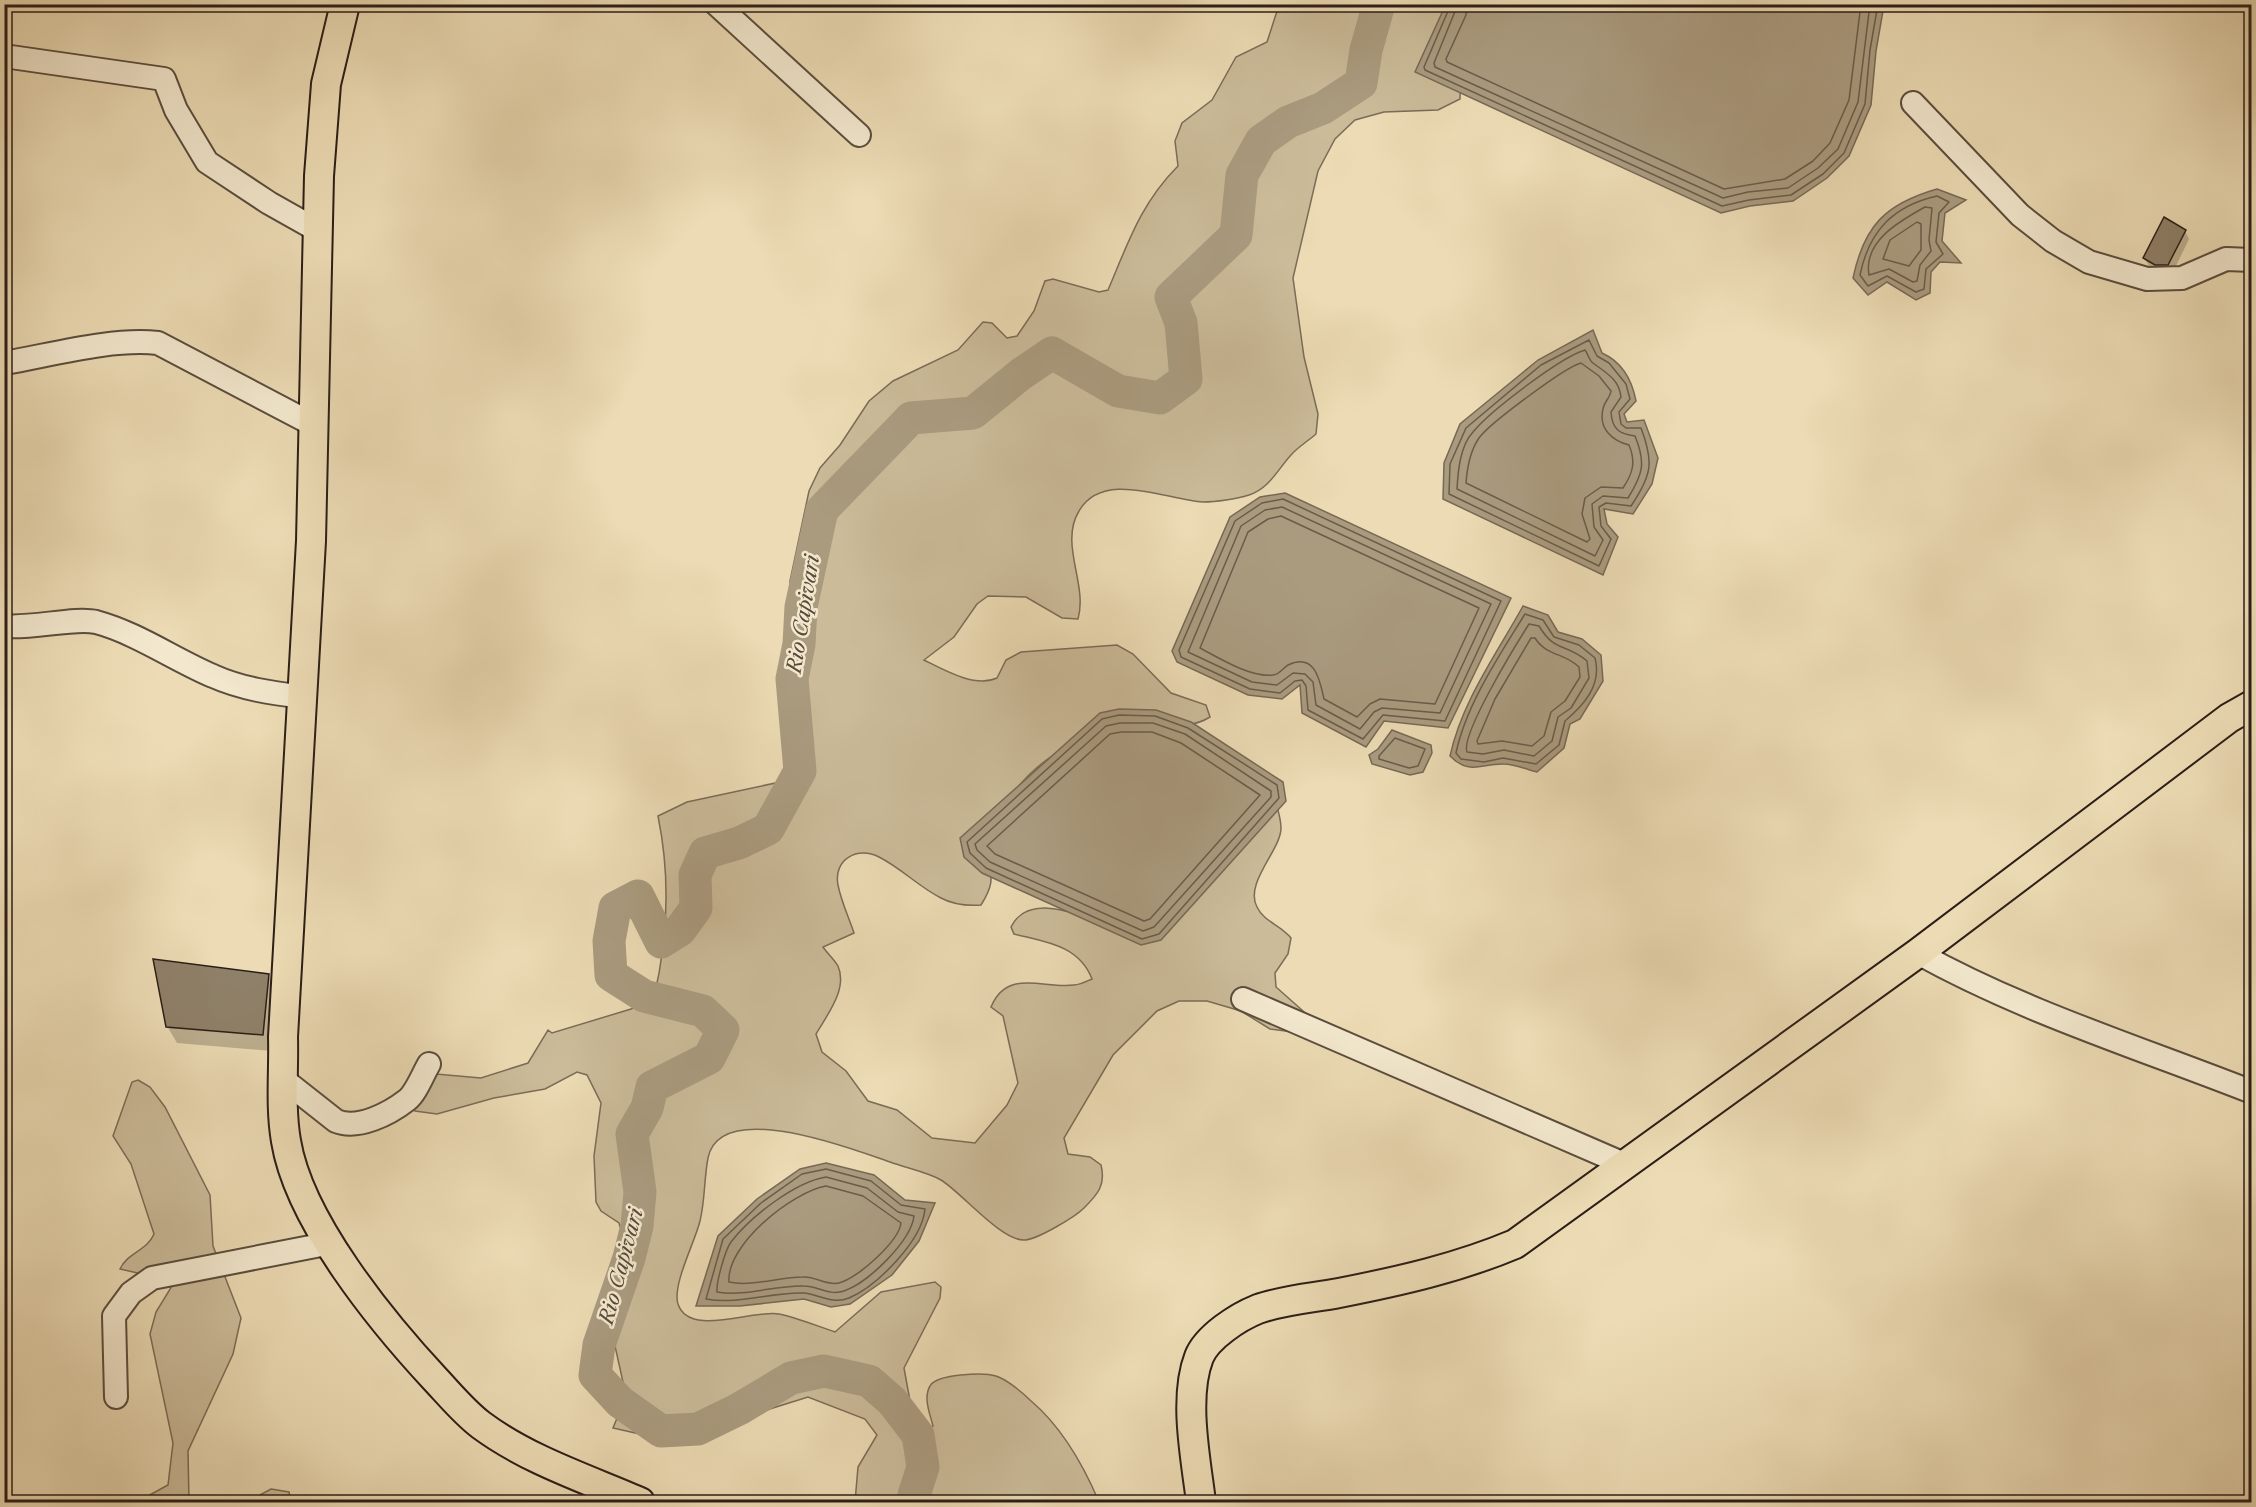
<svg xmlns="http://www.w3.org/2000/svg" width="2256" height="1507" viewBox="0 0 2256 1507" font-family="'Libre Caslon Text',serif">
<style>
.green{fill:#cbbb99;stroke:#7b6c58;stroke-width:1.5}
.water{fill:#aa9b7f;stroke:#776955;stroke-width:1.5}
.shadow{fill:#0003}
.lines{fill:none;stroke-linecap:round;stroke-linejoin:round}
.shore{stroke:#6a5c4b;stroke-width:1.5}
.river{stroke:#aa9b7f;stroke-width:33}
.building{fill:#8f8069;stroke:#2b1e17;stroke-width:1.5}
.minor-casing{stroke:#5b4d3e;stroke-width:26}
.major-casing{stroke:#2b1e17;stroke-width:32}
.minor{stroke:#f3e8ce;stroke-width:22}
.major{stroke:#ecdbb4;stroke-width:28}
.labels{text-anchor:middle;dominant-baseline:central;stroke-width:5;stroke-linejoin:round;paint-order:stroke}
.water-label{font-size:20px;font-style:italic;fill:#574a3b;stroke:#f3e8ce}
</style>
<rect width="100%" height="100%" fill="#ecdbb4"/>
<filter id="stains"><feTurbulence type="fractalNoise" baseFrequency=".00333" numOctaves="4"/><feColorMatrix values="0 0 0 0 .2 0 0 0 0 .09 0 0 0 0 .02 0 0 0 .5 -.17"/></filter>
<radialGradient id="worn" r=".72"><stop offset=".6" stop-color="#630" stop-opacity="0"/><stop offset="1" stop-color="#630" stop-opacity=".3"/></radialGradient>
<path class="green" d="M1279,5h184l-3,94 -22,11 -54,2 -29,8 -20,19 -17,32 -25,107 11,79 14,57 -2,20c-8,7 -18,13 -25,21 -13,14 -22,34 -42,40 -13,4 -33,7 -46,7 -36,-2 -100,-33 -124,9 -20,33 9,73 -1,108l-16,-1 -36,-21 -38,-1 -11,8 -23,33 -30,23c20,10 51,28 73,18l9,-18 15,-8 96,-7 16,9 38,39 35,12 4,12c-21,13 -42,7 -66,9 -51,5 -101,25 -131,68 -6,9 -24,40 -25,49 -2,30 12,32 -7,62 -14,1 -27,0 -40,-7 -22,-11 -40,-30 -62,-41 -21,-11 -46,2 -41,28 3,16 11,33 16,48l-31,14c4,6 11,12 15,19 10,23 -11,49 -22,68l6,18 24,19 22,30 29,9 35,28 43,5 32,-38 11,-22 -15,-67 -12,-9c16,-39 52,-18 83,-22 6,0 13,-4 18,-6 -13,-34 -47,-37 -78,-45l-3,-7c19,-39 80,-7 110,2l152,-138c2,11 8,25 8,37 0,22 -37,55 -24,79 7,15 24,18 34,31l-3,16 -13,19 1,14 45,40 4,9 -55,-7 -29,-18 -34,-10h-28l-22,10 -44,44 -49,83 4,16 22,3 11,8c5,20 -3,29 -17,43 -9,9 -46,31 -59,32 -23,2 -64,-48 -84,-60 -14,-8 -35,-12 -51,-18 -35,-12 -170,-65 -182,-4 -4,21 -3,43 -8,63 -5,21 -28,64 -22,83 11,34 76,5 101,10 19,4 38,12 56,18l46,-40 54,-10 6,5 -1,11 -36,70 8,44 8,14 8,3 5,-3c-3,-12 -10,-28 -3,-40 6,-12 54,-14 66,-10 10,3 26,16 34,24 32,27 53,64 69,102h-244l3,-35 19,-32 -12,-16 -57,-22 -115,36 -49,2 -31,-7 9,-22 1,-24 -14,-63 2,-35 11,-51 -3,-10 -18,-12 -5,-9 -2,-46 7,-53 -14,-28 -10,-3 -32,17 -51,9 -57,16 -22,-3 -4,-5 25,-32 45,4 47,-15 20,-33 4,3 79,-24 23,-12c14,-59 16,-122 4,-181l29,-14 93,-20 9,-10 5,-119 -4,-72 19,-90 11,-23 20,-23 29,-44 24,-20 65,-31 25,-28 9,1 15,15 10,-2 17,-25 11,-30 8,-2 46,13 9,-2c20,-47 33,-87 70,-124l-3,-25 7,-18 30,-23 24,-43 31,-15z
M138,1080l12,7 15,20 45,88 3,51 28,72 -8,36 -45,97 1,51h-52l31,-17 5,-42 -23,-109 6,-22 16,-26 -8,-7 -44,-10c7,-16 27,-18 34,-35l-23,-70 -18,-28 19,-54z
M271,1489l18,3 2,10h-44z"/>
<path class="water" d="M1446,4h438v1l-8,46 -5,54 -22,51 -22,22 -34,23 -43,5 -29,7 -306,-141z
M1937,189l29,11 -21,13 -3,28 19,22 -21,-1 -9,10 -1,21 -14,7 -29,-18 -19,13 -15,-17c11,-52 32,-74 84,-89z
M1593,330l9,23c20,9 30,27 34,48l-12,13 3,8 17,-2 14,38 -6,26 -19,30 -29,-5 3,15 11,13 -15,38 -160,-76 1,-36 16,-39 78,-64z
M1285,493l226,105 -63,130 -64,-7 -18,26 -64,-34 -2,-28 -18,14 -34,-4 -71,-33 -5,-11 58,-134 30,-20z
M1523,606l25,9 10,17 24,7 19,16 2,26 -23,38 -10,5 -6,24 -27,24c-11,-3 -23,-8 -33,-8 -22,-1 -34,12 -54,-8 12,-55 46,-101 73,-150z
M1119,709l37,1 35,12 92,60 3,19 -125,139 -20,5 -159,-72 -18,-16 -4,-19 140,-125z
M1392,730l39,15 1,8 -9,19 -13,3 -38,-11 -3,-9 9,-6z
M826,1163l48,12 31,25 30,3 -16,38 -27,34 -42,29 -19,3 -27,-8 -64,7h-44l22,-70 39,-37 43,-30z"/>
<path class="shadow" d="M2185,231l4,8 -16,33 -12,1 -12,-7 -5,-8z
M268,975l10,17 -6,59 -95,-8 -10,-17z"/>
<g class="lines">
<path class="shore" d="M1451,4l-27,63 1,3 297,136 27,-6 42,-5 32,-21 21,-21 21,-49 5,-54 8,-46
M1458,4l-24,59 1,4 288,131 25,-6 40,-4 30,-20 20,-19 20,-47 12,-98
M1467,4l-1,11 -20,44 1,3 277,127 61,-10 28,-18 17,-18 19,-43 12,-96
M1937,196l12,6 -10,11 -3,29 7,12 -17,15 -2,20 -8,3 -29,-16 -19,10 -8,-11c9,-44 33,-69 77,-79z
M1925,207l7,1 -3,32 2,11 -11,14 -3,16 -4,1 -24,-13 -20,6c-6,-34 31,-54 56,-68z
M1917,222l4,2v26l-12,16 -26,-7 7,-19z
M1589,340l8,16 12,7 17,21 4,15 -11,13 2,12 5,4h15c13,34 11,47 -10,78l-25,-3 -7,4 2,19 10,13 -12,27 -150,-72 1,-30 16,-36 75,-63z
M1585,350c3,4 4,10 8,13 13,10 26,16 28,34l-10,15c1,18 9,22 24,24 11,27 8,38 -7,62l-25,-2 -11,8 2,23 9,13 -8,16 -138,-67c1,-18 3,-43 16,-57 17,-21 88,-75 112,-82z
M1581,363l18,13 12,15c-1,7 -7,11 -8,18 -5,20 10,32 26,36 7,17 4,28 -6,43l-22,-1 -16,11 -3,16 8,25 -3,3 -121,-59c1,-14 4,-32 13,-45 10,-14 86,-71 102,-75z
M1283,499l218,102 -56,120 -62,-6 -20,24 -55,-29 -2,-24 -4,-6 -7,1 -15,12 -30,-4 -69,-32 -2,-7 56,-129 27,-18z
M1282,507l209,97 -51,109 -58,-5 -8,4 -14,17 -44,-24 -3,-23 -8,-8 -12,-1 -16,12 -25,-3 -64,-30 53,-126 24,-16z
M1281,516l198,92 -44,96 -55,-5 -10,5 -13,13 -33,-18c-4,-17 -8,-47 -36,-34 -5,3 -9,10 -15,10 -22,3 -54,-17 -73,-27l48,-116 20,-13z
M1525,614l18,6 11,17 25,8 16,13c7,27 -11,47 -30,63l-6,24 -23,19 -33,-6 -19,4 -23,-3 -5,-6c10,-48 43,-97 69,-139z
M1529,624l10,2c16,27 27,17 48,35l2,17 -18,30 -13,9 -6,24 -18,15 -30,-6 -21,4 -16,-2c-7,-17 50,-109 62,-128z
M1531,638h4c11,18 30,15 44,29l1,10 -15,24 -14,11 -7,24 -12,10 -30,-5 -24,3 -1,-3 18,-42z
M1119,715l36,1 33,12 89,57 2,13 -120,136 -17,5 -156,-71 -16,-15 -3,-11 135,-123z
M1120,723h33l32,11 86,57v6l-117,130 -11,4 -153,-69 -13,-12 -2,-6 131,-118z
M1121,732h31l29,11 79,52 -110,124 -6,2 -149,-67 -8,-8 123,-112z
M1395,738l30,11 -7,17 -9,2 -30,-9v-3z
M826,1169l45,12 30,24 24,4c-3,32 -48,77 -76,89 -17,7 -30,-4 -46,-5 -32,-1 -65,12 -97,6l17,-60 38,-36 41,-29z
M826,1177l41,11 31,24 16,4c-3,25 -46,67 -70,75 -15,5 -26,-5 -40,-5 -29,-1 -59,11 -87,6 -1,-9 8,-42 14,-50 19,-25 64,-60 95,-65z
M826,1186l37,10 38,27c-2,18 -44,56 -62,60 -12,3 -24,-7 -36,-6 -24,0 -51,10 -74,5 -3,-37 63,-90 97,-96z"/>
<path class="river" d="M918,1502l-4,-7 9,-28 -5,-32 -26,-34 -23,-20 -45,-10 -33,7 -52,31 -41,20 -37,2 -41,-29 -25,-27 4,-30 30,-87 8,-32 3,-34 -8,-58 15,-26 5,-21 57,-29 14,-28 -20,-19 -59,-15 -33,-21 -2,-34 6,-33 23,-12 23,46 19,-12 16,-22 -1,-33 10,-22 34,-10 29,-14 32,-58 -8,-92 7,-35 2,-37 21,-97 89,-92 62,-5 48,-39 31,-21 66,38 42,7 26,-19 -5,-56 -10,-26 65,-62 6,-60 19,-34 27,-19 35,-14 38,-25 5,-33 13,-46"/>
</g>
<path class="building" d="M2164,217l22,13 -18,35h-13l-12,-7z
M153,959l116,15 -6,61 -97,-8z"/>
<g class="lines">
<defs>
<path id="minor" d="M716,4l143,131
M4,56l160,23 12,31 31,52 62,41 48,27
M1913,103l107,112 33,26 36,21 58,17 35,-1 44,-19 26,1
M4,363c47,-8 107,-25 154,-20l156,82
M4,626c27,3 71,-9 92,-4 41,11 79,38 117,54 29,13 59,17 90,21
M1918,953c104,58 222,95 334,139
M1243,999l381,165
M284,1080l52,41c22,9 53,-7 71,-21 9,-7 16,-26 22,-36
M116,1397l-2,-81 17,-23 21,-15 179,-35"/>
<path id="major" d="M345,4l-19,80 -7,92 -8,365 -28,496c1,34 -3,69 3,104 13,80 96,181 150,239 14,15 29,33 45,45 47,35 106,54 159,77
M1201,1502c-5,-42 -18,-104 -2,-145 8,-20 39,-40 59,-48 25,-9 55,-11 81,-16 61,-12 119,-25 176,-49l403,-291 311,-235 23,-13"/>
</defs>
<use href="#minor" class="minor-casing"/>
<use href="#major" class="major-casing"/>
<use href="#minor" class="minor"/>
<use href="#major" class="major"/>
</g>
<g class="labels">
<g class="water-label">
<text transform="translate(803 614) rotate(-81)">Rio Capivari</text>
<text transform="translate(621 1266) rotate(-75)">Rio Capivari</text>
</g>
</g>
<rect width="2256" height="1507" fill="none" stroke="#ecdbb4" stroke-width="24"/>
<rect x="6" y="6" width="2244" height="1495" fill="none" stroke="#2b1e17" stroke-width="3"/>
<rect x="12" y="12" width="2232" height="1483" fill="none" stroke="#2b1e17" stroke-width="1.5"/>
<rect width="100%" height="100%" filter="url(#stains)"/>
<rect width="100%" height="100%" fill="url(#worn)"/>
</svg>
